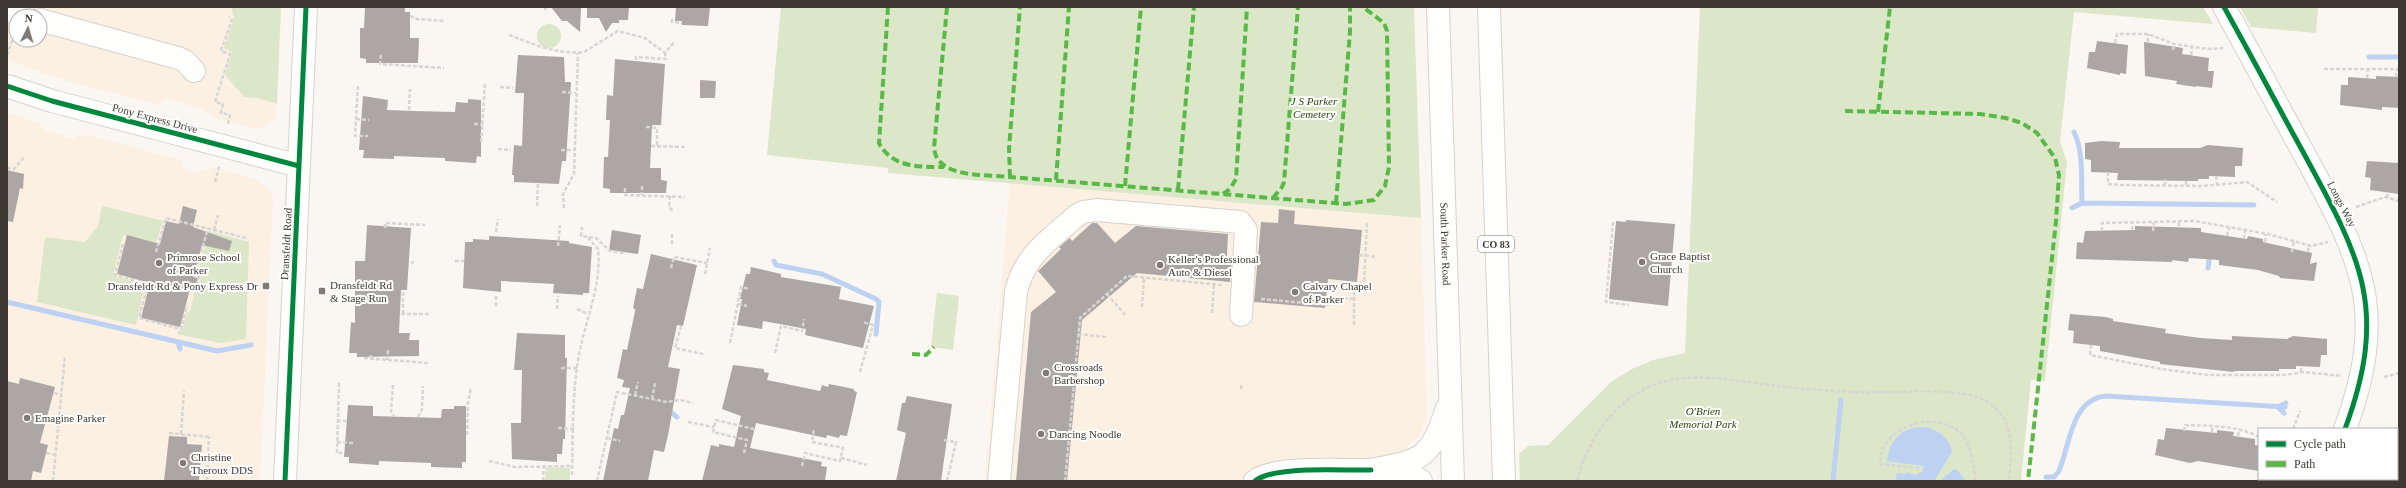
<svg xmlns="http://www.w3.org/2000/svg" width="2406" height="488" viewBox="0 0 2406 488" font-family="'Times New Roman',serif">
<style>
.built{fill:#fcf0e2;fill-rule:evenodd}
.green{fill:#dbe7c8}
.water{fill:#bdd2f2}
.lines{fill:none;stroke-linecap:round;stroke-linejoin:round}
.stream{stroke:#bdd2f2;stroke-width:5}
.building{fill:#aca7a4}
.minor-casing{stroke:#d6d2cc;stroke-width:24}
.highway-casing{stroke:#d6d2cc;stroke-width:24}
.path{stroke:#d7d6d4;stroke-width:2.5;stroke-dasharray:4 2;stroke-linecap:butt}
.minor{stroke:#fefefd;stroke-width:22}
.highway{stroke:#fefefd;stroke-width:22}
.quiet{stroke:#58b947;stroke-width:4;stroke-dasharray:8 4;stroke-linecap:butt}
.cycleway-casing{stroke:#fff;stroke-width:8}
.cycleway{stroke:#00873e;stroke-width:5}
.poi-dot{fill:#7f7a74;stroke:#fff;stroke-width:1.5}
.labels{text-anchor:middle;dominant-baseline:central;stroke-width:4;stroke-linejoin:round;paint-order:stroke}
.shield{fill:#fff;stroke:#77746f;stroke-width:1}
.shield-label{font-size:10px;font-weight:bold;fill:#3d3831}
.park-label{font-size:11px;font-style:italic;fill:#2b4209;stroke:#fff}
.street-label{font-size:11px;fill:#3d3831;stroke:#fff}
.poi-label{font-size:11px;fill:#3d3831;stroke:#fff;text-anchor:start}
</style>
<rect width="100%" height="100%" fill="#faf6f1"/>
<path class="built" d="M7,7h224l3,11 -10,30 8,4 -7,23 19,22 13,1 20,6 -2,13 -9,8 -10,4 -41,-11 -13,-9 -35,-10 -10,5 -93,-24 -41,-14 -16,-7zM16,16h24v24h-24z
M7,112l32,11 5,7 30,9 4,-3 8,-1 96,25v7l11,6 20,-6 43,12 14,12 3,6 -13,284h-253z
M1010,183l411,35 6,201 -8,18 -11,8 -4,36h-419z"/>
<path class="green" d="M231,7h50l-4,97 -20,-6 -13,-1 -19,-22 7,-23 -8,-4 10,-30z
M781,7h633l7,211 -533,-45v-5l-121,-13z
M1700,7h503l10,17 -139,-12 -14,129 7,21 -22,219 -14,-1 -10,101h-501l-1,-27 9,-8 20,-1 63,-63 21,-13 21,-9 32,-7z
M2240,7h78l-2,26 -65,-6z
M537 36a12 12 0 1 1 24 0a12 12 0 1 1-24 0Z
M102,206l61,15 -7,22 -33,-8 -10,41 32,9 -9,40 -99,-23 8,-65 40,5 13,-16z
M209,231l40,11 -3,97 -26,4 -43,-9 1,-3h4l5,-19h3l5,-23 3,1 3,-14 -4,-1z
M937,293l22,3 -6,54 -22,-3z
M546,467l24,1v13h-25z"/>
<path class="water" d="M1924,427c15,3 25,10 28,25l-18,29h-39l2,-8 10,1v-2l8,3 7,-3 2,-6 -37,-5c2,-21 16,-35 37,-34z
M1954,469l3,1 9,11h-26z"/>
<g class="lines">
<path class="stream" d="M2369,57h30
M2074,132c10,20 7,49 8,71
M2072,208l10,-5 172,2
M774,261l2,4 46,9 54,25 3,3 -3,32
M2208,268l2,-14
M7,302l210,49 34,-6
M178,342l2,7
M668,410l9,7
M2284,413l-6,-6 8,-4
M2046,477h8l5,-6c11,-26 12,-72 47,-75l179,11
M1833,481l8,-81"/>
</g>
<path class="building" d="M405,7v5h5v26h9l-1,25h-52v-4l-6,-1v-30h4l1,-20z
M551,7h30l-1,25 -13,-11h-5z
M587,7h42l-1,13h-9v3h-7l-6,9 -7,-14h-12z
M676,7h34l-2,19 -26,-1v-4h-7z
M2097,41l31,4 -2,29 -6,-1v2l-33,-7 2,-16h6z
M2144,42l39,6 -1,6 27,4 -1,13h6l-2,17 -16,-2v1l-20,-3 1,-3 -32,-5z
M518,55l46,2 1,25h6l-5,79h-4l-3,23 -45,-2v-7h-2l2,-30 8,1 2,-53h-9z
M615,59l50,5 -4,61h-9l-2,43h11v12l6,1 -1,12h-56v-4l-7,-1 1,-31h4l2,-37h-4l1,-25 6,1z
M2376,76l23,1v31l-17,-1v3l-42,-5 1,-20h7v-8l28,2z
M700,80l16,1 -1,17h-15z
M363,96l25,4 -1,10 27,1 41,1 1,-10 12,1v-4l13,1v57l-4,-1 -1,7 -31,-2v-3l-51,-2v3l-31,-1 1,-8h-5z
M2101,141l19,1 -1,6h81l8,-3 35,3 -1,18h-7v11l-26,-1v3h-11v2l-81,-1 1,-7 -27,-1v-12l-6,-1v-16z
M2367,161l32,2v31l-29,-4 1,-12 -6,-1z
M7,170l17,4 -1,15 -3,-1 -7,34 -6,-1z
M183,206l14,4 -4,17 39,14 -3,10 -27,-6 -9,32 5,1 -4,12 -4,-1 -10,38 -39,-9 9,-35 -33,-9 10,-39 33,9 6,-23 13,3z
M1279,209l16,2 -1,13 68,6 -5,52 -29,-3 -3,29 -71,-6 7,-80 17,1z
M1626,220l49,4 -7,82 -59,-7 7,-78 10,1z
M1092,223h5l18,20 21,-17 92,8 -1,22 5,1 -2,25 -93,-9 -55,47 -15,161h-51l15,-169 25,-20 -18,-21 23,-22 -2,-2 6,-5 5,-4 2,3z
M367,225l44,3 -4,62h-6l-2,43h11l-1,7h10v16l-62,1v-4h-8l2,-31 4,1v-62h10z
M2135,226l66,2v4l46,7 1,-3 15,3v3l49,11 -2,11 7,-2 -3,19 -34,-3 -1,-2 -21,-6 -39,-5v-5l-30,-2 -1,4 -16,-2v2l-96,-3 1,-17 6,1 2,-12 50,-1z
M612,230l29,5 -3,19 -29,-4z
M489,236l80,5v2l23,4 -3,46h-6v2l-30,-2 1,-9 -53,-3v11l-38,-4 2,-46h8v-3l16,1z
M651,254l46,11 -14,61 -6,-1 -9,42 12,2 -12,66 -4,17 -10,-2 -6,31h-45l11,-53 4,1 3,-14h3l6,-27 -8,-1 2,-7 -7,-2 6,-29 4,1 8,-39v-2l-2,-1 4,-20 6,1z
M751,267l30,7v3l60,10 -2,12 35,7 -11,42 -58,-13 1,-6 -21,-4 -22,-4 -1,8 -25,-4 5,-26h-2l6,-25h4z
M2070,314l36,3 7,2v2l53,8 -1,4 35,5 32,2v-4l55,3 6,-3 34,3v16h-6l-1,12 -24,-1v3h-17v2h-45v1l-74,-8v-2l-60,-11v-5l-27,-3 1,-12 -6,-1z
M517,333l48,2v23h2l-2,81h-2l-1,15h-5v8l-45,-3 -1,-36h10l1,-53h-8z
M733,365l31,4v3l5,1 -2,7 53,11 2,-6 6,2 1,-3 25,5v2l3,1 -10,44 -7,-1 -1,3 -12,-3 -1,3 -70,-15 -6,25 72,14 -1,4 6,1 -2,14h-123l9,-36 8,2v-3l15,3 7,-31 -19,-7z
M20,378l35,9 -15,56 8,2 -7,28 -8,-2 -2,10h-24v-100l12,3z
M907,396l45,8 -11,77h-45l10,-48 -9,-3 5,-27h3z
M348,405l25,1v10l68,2 1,-9h12v-3h12v56h-4v6l-31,-1v-4l-52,-2v4l-30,-2v-6h-5z
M2166,428l51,5v-3l17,2 -1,4 22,3v6l4,1v25l-61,-10 -8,2 -35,-8 3,-16 6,1z
M169,436l18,1v7l15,1 -3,36h-35z"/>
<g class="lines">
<defs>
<path id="minor" d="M2224,7c27,48 52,96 78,143 58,107 88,157 43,279
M7,10l18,6
M40,20l138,38 7,3 9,10
M7,86l45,15 247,65
M285,481l21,-474
M999,481l17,-189c8,-37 34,-52 60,-76l7,-4 13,-2 144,12 6,8 -5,85
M1255,481c20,-16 89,-10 116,-11
M2325,481l1,-2"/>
<g id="highway">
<path id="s1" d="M1438,7l15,474"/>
<path d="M1489,7l15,474"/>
<path d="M1371,470c51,-10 59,-10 76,-62"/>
<path d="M1386,473l26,2 9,6"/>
</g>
</defs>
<use href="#minor" class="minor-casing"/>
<use href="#highway" class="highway-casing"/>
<path class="path" d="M545,7l1,3
M410,16l7,3 28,2
M672,19v3l10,1
M509,35c25,9 47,20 75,17l34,-21 27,7 20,15 9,-11
M2148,42v-8
M2115,43l2,-9h31l26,10 33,5 18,-1
M2173,50l1,-6
M7,55l8,-22
M381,55l-1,9 64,4
M2191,55l1,-8
M636,60v-3l30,2 -1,-6
M2324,69h75
M2396,77l1,-8
M2367,78l1,-10
M358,86l-3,50h13
M500,87l13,1
M562,92l14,1
M409,110l1,-21
M356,119l13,1
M228,124l2,-9 -9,-2 2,-9 -8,-2 15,-48 -9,-3 11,-31 -3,-3
M474,124h9
M646,127l11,1v18
M481,142l4,-60
M651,146l36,1
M498,149l13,1
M561,150h14
M7,168l7,1 10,-12
M2108,172v12l12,1 83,1 44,-4 30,20
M2216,176l1,9
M2186,181v5
M215,182l4,-15
M642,186v9
M2165,186v-7
M625,188v7l60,2
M670,196l-1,11 5,5
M2387,198l1,-6
M537,206l1,-22
M2356,207l29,-10 14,4
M564,208l-1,-14 11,-20 4,-121
M1613,222l-7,80 23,3
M2179,226v-6
M385,228v-5l40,2
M214,230l4,-15
M2132,230l1,-8
M2102,231v-8l93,-2 73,13 43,12 17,-4
M2153,231l1,-9
M496,232l2,-13
M2398,234h1
M2227,236l2,-9
M589,237l7,1 14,13 14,2
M2244,239l1,-9
M2265,242l1,-8
M123,244l-8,31 33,9 -9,34 42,11 6,-23
M672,244v-10
M558,246l2,-21
M156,252l10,-34 80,20
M2292,252l2,-11
M2308,252l1,-6
M1359,255l18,2
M455,261h9
M412,264l1,-3
M671,268l3,-11 33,6
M705,274l5,-26
M197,285l2,-8 -4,-2 13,-47
M1107,294l18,21
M1261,299l67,6 1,-8 25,2
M738,304l9,2
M496,306v-12
M1142,307l2,-29
M557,309l1,-13
M577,309l11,5
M1212,313l2,-29
M401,314h29
M403,314v-24
M1354,325v-40h10l3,-62
M681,326l-6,22 28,6
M1078,334l29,3
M730,343l11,-56 9,2
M2091,345l-1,10 71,14 48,6h76l19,-3 38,4
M775,353l6,-27 21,5 2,-12
M364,358l64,5
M371,359v-6
M387,360l1,-10
M561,368h16
M860,372l13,-47 -11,-3
M2301,372v-6
M2384,377l15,-4
M339,383l-2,70h5
M393,385l-2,26 3,5
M1241,389l1,-6
M54,393l8,2
M635,395l3,-13
M652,399l3,-16
M418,417l4,-8 1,-23
M337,421h11
M688,422l26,5
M558,428l16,1
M2293,429l7,-18
M2184,431l1,-6c25,1 52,0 74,12
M2212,432v-6
M169,433l42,4
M181,434l3,-43
M467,435l1,-32 3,-16
M2238,436l1,-6
M607,438l13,3
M944,440l12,2 -9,39
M337,442l16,1
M46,453l10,2
M744,453l3,-13 -34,-8 3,-12 38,9 1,-2
M2397,453l2,-1
M841,458l26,7
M489,461l26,6 57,-1
M802,466l3,-13 35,8 3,-13 -31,-6 2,-13
M1919,468l-39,-4c0,-40 61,-57 84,-27 8,11 9,30 12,44
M572,475c1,-38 0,-78 6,-115 6,-37 24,-73 20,-111l-9,-10v-2l-8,-1 1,-9
M53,481l12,-125
M207,481l2,-44
M543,481l1,-16
M597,481l20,-89 50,10 13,-2 13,3
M1065,481l15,-163 47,-42 96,9
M1577,481c10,-41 38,-82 79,-97 37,-13 77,-3 114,1 27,4 55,5 82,7 37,2 75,-4 112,2 10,1 20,5 28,11 24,19 19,49 17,76"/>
<use href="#minor" class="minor"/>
<use href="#highway" class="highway"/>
<path class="quiet" d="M888,7l-9,136c13,25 41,24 65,24
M947,7l-13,141c3,31 52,26 76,29l336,27 28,-4 11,-14 4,-19 -2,-136 -3,-8 -21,-16
M1845,111l135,3 26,4 16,5 15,10 18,25 4,17 -3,46 -28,260
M1878,112l12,-105
M1010,177l-1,-28 11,-142
M1056,180l13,-173
M1125,186l16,-179
M1178,190l16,-183
M1223,194l7,-5 6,-10 11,-172
M1273,198l9,-11 2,-5 14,-175
M1336,203l14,-171v-25
M912,354l14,1 8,-8"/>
<defs>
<path id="cycleway" d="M2224,7c27,48 52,96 78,143 58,107 88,157 43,279
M7,86l45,15 247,65
M285,481l21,-474
M1255,481c20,-16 89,-10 116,-11"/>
</defs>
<use href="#cycleway" class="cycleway-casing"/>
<use href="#cycleway" class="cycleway"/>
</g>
<g class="poi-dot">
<circle cx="1642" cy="262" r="4"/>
<circle cx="159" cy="263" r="4"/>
<circle cx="1160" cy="265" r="4"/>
<rect x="262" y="282" width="8" height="8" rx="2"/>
<rect x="318" y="287" width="8" height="8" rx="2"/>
<circle cx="1295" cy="292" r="4"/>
<circle cx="1046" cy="373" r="4"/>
<circle cx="27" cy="418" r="4"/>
<circle cx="1041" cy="434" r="4"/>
<circle cx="183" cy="463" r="4"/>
</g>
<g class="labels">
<rect class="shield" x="1478" y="236" width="36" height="16" rx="3"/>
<g class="shield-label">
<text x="1496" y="244">CO 83</text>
</g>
<g class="park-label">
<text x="1314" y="101">J S Parker<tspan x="1314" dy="13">Cemetery</tspan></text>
<text x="1703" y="411">O'Brien<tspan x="1703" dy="13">Memorial Park</tspan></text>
</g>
<g class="street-label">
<text transform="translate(155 118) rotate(15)">Pony Express Drive</text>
<text transform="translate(2342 204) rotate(62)">Longs Way</text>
<text transform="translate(286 244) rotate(-87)">Dransfeldt Road</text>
<text stroke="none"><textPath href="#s1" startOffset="237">South Parker Road</textPath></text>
</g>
<g class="poi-label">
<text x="1650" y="256">Grace Baptist<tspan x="1650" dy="13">Church</tspan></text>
<text x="167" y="257">Primrose School<tspan x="167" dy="13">of Parker</tspan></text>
<text x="1168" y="259">Keller's Professional<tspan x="1168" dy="13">Auto &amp; Diesel</tspan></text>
<text x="330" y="285">Dransfeldt Rd<tspan x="330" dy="13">&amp; Stage Run</tspan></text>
<text x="258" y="286" text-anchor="end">Dransfeldt Rd &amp; Pony Express Dr</text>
<text x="1303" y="286">Calvary Chapel<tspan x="1303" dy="13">of Parker</tspan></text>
<text x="1054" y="367">Crossroads<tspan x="1054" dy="13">Barbershop</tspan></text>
<text x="35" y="418">Emagine Parker</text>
<text x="1049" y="434">Dancing Noodle</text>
<text x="191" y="457">Christine<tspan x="191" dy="13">Theroux DDS</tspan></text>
</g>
</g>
<rect width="2406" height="488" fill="none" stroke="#3d3831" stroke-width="16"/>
<rect x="2258" y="428" width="140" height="52" fill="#ffffff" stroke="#b1afad"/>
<rect x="2266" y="441" width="20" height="6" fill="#00873e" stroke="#b1afad"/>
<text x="2294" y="448" font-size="12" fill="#3d3831">Cycle path</text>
<rect x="2266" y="461" width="20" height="6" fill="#58b947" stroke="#b1afad"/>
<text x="2294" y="468" font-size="12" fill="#3d3831">Path</text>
<g transform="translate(28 28) rotate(5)"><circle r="19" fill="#ffffff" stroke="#b1afad"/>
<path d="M0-3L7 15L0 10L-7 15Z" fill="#7f7a74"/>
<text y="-6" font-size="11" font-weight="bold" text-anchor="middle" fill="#3d3831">N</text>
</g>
</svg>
